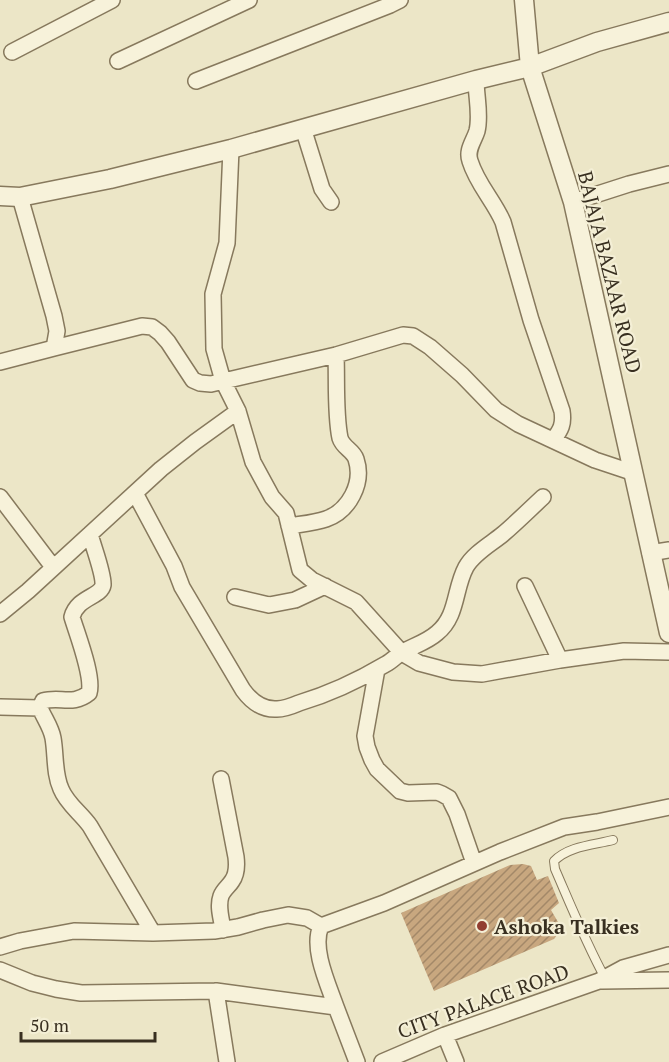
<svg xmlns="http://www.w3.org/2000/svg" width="669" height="1062" viewBox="0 0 669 1062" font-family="'PT Serif',serif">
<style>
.building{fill:url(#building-hatch)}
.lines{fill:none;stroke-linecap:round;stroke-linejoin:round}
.service-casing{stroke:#87795d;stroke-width:10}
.minor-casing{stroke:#87795d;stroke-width:18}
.tertiary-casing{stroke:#87795d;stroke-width:21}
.service{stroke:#f7f2da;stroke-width:8}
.minor{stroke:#f7f2da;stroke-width:15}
.tertiary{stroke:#f7f2da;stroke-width:18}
.poi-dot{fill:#923e31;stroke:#f4efd6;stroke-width:2}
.labels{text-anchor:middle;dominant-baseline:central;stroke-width:4.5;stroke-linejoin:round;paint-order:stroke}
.street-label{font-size:20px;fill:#382f20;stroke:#f4efd6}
.poi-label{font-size:20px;font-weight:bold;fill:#382f20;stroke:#f4efd6;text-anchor:start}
</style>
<defs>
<pattern id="building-hatch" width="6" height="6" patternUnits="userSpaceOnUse" patternTransform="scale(1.5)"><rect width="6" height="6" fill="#c8a77f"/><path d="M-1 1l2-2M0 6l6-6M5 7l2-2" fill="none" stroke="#a38868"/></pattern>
</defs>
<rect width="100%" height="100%" fill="#ece6c7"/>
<path class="building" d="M523,864l8,2 6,14 11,-4 11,27 -8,7 7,12 2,9 -6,8 -120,52 -33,-78 109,-48z"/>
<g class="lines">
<defs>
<path id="service" d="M605,978c-19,-35 -34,-72 -50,-109l-1,-8c15,-15 39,-16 59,-21"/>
<path id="minor" d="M12,52l100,-52
M118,61l131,-61
M476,80c0,16 5,35 1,51 -3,10 -11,19 -7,30 7,23 24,40 33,61l28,98 31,91c2,13 -1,19 -9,29
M196,81l194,-76 10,-5
M303,128l19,61 9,13
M231,149l-4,94 -14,51 1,55 9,32 15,30 15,51 19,35 14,16 14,57 12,10 44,22 46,51 17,10 34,9 29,2 78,-14 64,-9 45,1
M573,202l56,-18 40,-10
M54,348l88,-22 10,1 8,6 8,9 25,38 7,3 11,1 125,-29 67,-20 10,1 17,11 32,28 34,35 22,14 77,36 39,13
M0,362l54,-14 3,-17 -3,-15 -34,-119
M135,493l39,73 8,21 61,103c8,11 19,20 34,19 7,0 15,-3 22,-6 30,-9 60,-23 87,-39 6,-3 10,-8 15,-11 12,-7 26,-11 36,-20 21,-17 17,-44 29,-66 8,-14 25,-23 37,-33 14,-12 27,-25 40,-37
M0,497l53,70
M289,526c12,-2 26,-3 37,-7 23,-8 38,-36 30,-60 -3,-9 -13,-11 -16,-21 -5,-24 -3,-59 -4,-83
M90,534c3,12 14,40 13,51 -2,12 -26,12 -31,32 5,17 22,60 17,76 -16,13 -29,3 -46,8l-3,7c4,10 11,19 13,30 3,17 1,36 8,51 6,15 20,24 29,37l63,107
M650,553l19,-3
M525,586l35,74
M235,597l34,8 26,-5 30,-14
M0,614l28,-23 133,-122 34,-27 43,-31
M377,669l-12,67 2,11 5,13 5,9 23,22 8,2 29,-1 5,2 7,4 8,16 17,49
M0,707l40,1
M221,779l15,78c1,8 1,17 -4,24 -3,5 -9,9 -11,15 -4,11 1,24 2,34
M0,947l20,-6 54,-10 79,2 61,-2 24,-4 25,-7 25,-5 19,3 14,8
M0,970l32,13 24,6 25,4 135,-2 120,16 21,55
M602,981l67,-1
M216,991l11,71
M336,1007c-8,-23 -25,-59 -15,-81l63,-23 116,-51 64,-25 33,-5 72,-15
M445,1035l11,27
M382,1062l63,-27 154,-54 24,-13 46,-13"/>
<path id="tertiary" d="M669,22l-72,20 -67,25 43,135 96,431
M0,196l20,1 90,-18 121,-30 245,-69 54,-13 -6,-67"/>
</defs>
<use href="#service" class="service-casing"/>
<use href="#minor" class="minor-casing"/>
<use href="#tertiary" class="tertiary-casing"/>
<use href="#service" class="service"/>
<use href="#minor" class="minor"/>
<use href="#tertiary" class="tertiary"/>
</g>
<circle class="poi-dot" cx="482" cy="926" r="6"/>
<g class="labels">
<g class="street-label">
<text transform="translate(610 272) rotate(76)">BAJAJA BAZAAR ROAD</text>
<text transform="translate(483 1001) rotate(-20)">CITY PALACE ROAD</text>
</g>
<g class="poi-label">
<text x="494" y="926">Ashoka Talkies</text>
</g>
</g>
<path d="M21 1032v9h134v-9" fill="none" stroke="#382f20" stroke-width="3"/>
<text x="30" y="1032" font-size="18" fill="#382f20" stroke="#f4efd6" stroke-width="4.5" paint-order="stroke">50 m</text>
</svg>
